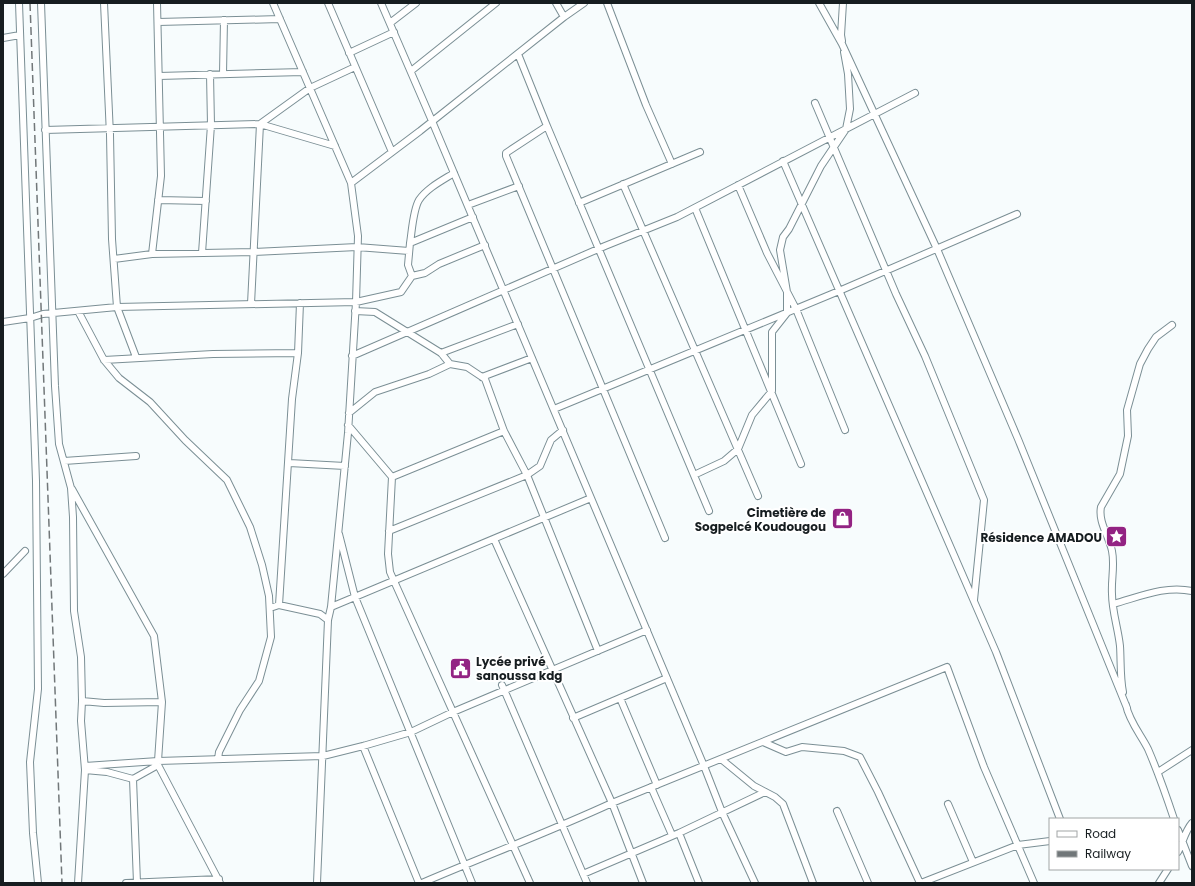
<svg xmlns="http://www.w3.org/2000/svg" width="1195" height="886" viewBox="0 0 1195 886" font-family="Poppins,sans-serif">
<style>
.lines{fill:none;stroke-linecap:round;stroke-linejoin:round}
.minor-casing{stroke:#7b8f95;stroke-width:8}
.minor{stroke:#fff;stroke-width:6}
.rail{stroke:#717779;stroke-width:1.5;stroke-dasharray:8 4;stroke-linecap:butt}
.labels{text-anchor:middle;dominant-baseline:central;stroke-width:4;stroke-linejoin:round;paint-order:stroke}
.poi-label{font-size:12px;font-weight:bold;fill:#161d20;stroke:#fff;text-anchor:end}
</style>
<rect width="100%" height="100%" fill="#f7fcfd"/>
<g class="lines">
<defs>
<path id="minor" d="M19,3l17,478 2,208 -8,73 3,71 5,50
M41,3l14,383 4,58 12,44 2,29 1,94 7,46 1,44 -1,20 4,49 -7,113
M104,3l6,132 2,104 5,68 19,50
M273,3l78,180
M328,3l64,149
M381,3l51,118 272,645 18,46 33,71
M607,3l39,102 26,59
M819,3l23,41 95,205 81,190 109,269
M564,17l20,-14
M158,22l122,-3
M390,23l26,-20
M3,38l17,-3
M842,41l-1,-6 2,-32
M349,53l45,-21
M518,54l29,72 -38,25 -3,2v3l159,382
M411,71l85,-68
M223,74l1,-54
M159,76l144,-4
M815,103l81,191 29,62 59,144 -10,100
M547,126l162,385
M45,130l215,-6 75,22
M783,161l213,491 64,167
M623,184l135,312
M738,185l29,68 29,56 49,121
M158,200l48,1
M579,203l121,-51
M468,205l51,-19
M695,208l106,256
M410,243c2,-12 3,-33 9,-43 8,-12 24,-20 35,-27
M202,253l9,-128 -1,-51
M152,254l102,-2 103,-5 52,4
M114,259l38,-5 9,-78 -4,-173
M412,276l-4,-11 2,-22 63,-26
M251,304l9,-180 50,-36 45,-21
M78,311l26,49 15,18 31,24 35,38 42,40 23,47 12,38 7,31 2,41 -12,44 -19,29 -21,42 -1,7
M355,311l20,1 66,41 9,11
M3,322l27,-4 13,-4 74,-7 239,-5 45,-10 11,-16 13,-3 14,-9 46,-19
M441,353l77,-29
M352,356l253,-110 72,-29 238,-124
M104,360l109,-6 85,-1
M482,377l50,-19
M554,409l285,-118 178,-77
M349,413l26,-21 54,-18 21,-10 17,3 18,12 19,52 23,44 71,176
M348,425l44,52
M504,431l-112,46 -4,77 2,18 4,9 136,302
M64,461l72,-5
M289,463l56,3
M694,475l30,-14 14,-12 14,-34 20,-24v-59l15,-19v-21l-7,-42 3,-13 6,-8 32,-63 25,-37 4,-20 -2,-35 -4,-22
M72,489l82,147 8,66 -4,59v4l-25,14 4,104
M389,531l138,-56 13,-9 11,-26 12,-10
M339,534l16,63 117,286
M494,539l118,264 31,80
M3,574l22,-23
M1113,604c26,-7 52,-19 79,-13
M279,605l13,-206 6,-46 2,-50
M331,607l260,-109
M270,608l9,-3 41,9 8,6
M502,685l85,198
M1123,692c-3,-15 -2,-31 -3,-46 -2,-18 -8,-35 -8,-52 -1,-14 3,-29 0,-43 -3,-15 -14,-29 -11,-44l19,-33 8,-38 -1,-26 13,-46 8,-15 8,-12 16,-12
M620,698l37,87
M82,701l22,2 58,-1
M1126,705c3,16 15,30 22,44 10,23 18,46 26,70
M573,718l94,-40
M763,742l23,10 16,-5 42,4 16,6 18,35 42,91
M363,746l56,137
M721,759l33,27 21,11 8,7 30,79
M158,765l62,118
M85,766l73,-5 165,-5 40,-10 48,-14 42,-20 194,-82
M85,770l22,2 26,7
M1158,772l34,-22
M651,787l21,48
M948,804l25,58
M837,811l31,72
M1178,830l14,36
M679,833l20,50
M1178,852c5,-10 7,-21 14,-29
M583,874l96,-41 86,-41
M126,883l93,-4
M317,883l11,-263 3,-13 17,-174 8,-131 2,-66 -7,-53 69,-52 144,-114 -8,-14
M422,883c63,-27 127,-51 190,-80l335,-136 37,100 50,116
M921,883l97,-38 32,-4
M1159,883l9,-14"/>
</defs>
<use href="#minor" class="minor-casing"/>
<use href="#minor" class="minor"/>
<path class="rail" d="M30,3l32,880"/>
</g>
<defs>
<symbol id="shop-square" viewBox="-11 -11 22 22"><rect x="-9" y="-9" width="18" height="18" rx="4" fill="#932383" stroke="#fff"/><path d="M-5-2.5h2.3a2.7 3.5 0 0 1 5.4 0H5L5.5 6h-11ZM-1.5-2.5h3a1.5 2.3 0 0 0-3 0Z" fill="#fff"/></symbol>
<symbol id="sight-square" viewBox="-11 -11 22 22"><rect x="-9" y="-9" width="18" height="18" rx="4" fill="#932383" stroke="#fff"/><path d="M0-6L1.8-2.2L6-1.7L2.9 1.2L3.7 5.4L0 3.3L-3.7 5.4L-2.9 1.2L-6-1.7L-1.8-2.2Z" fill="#fff"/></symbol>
<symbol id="civic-square" viewBox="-11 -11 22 22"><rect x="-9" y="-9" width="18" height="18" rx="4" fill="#932383" stroke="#fff"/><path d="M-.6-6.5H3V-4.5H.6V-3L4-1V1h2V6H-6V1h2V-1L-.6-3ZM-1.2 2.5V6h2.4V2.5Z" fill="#fff"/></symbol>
</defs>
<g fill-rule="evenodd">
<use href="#shop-square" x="830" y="506" width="25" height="25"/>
<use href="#sight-square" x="1104" y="524" width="25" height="25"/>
<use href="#civic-square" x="448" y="656" width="25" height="25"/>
</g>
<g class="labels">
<g class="poi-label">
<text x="826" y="512">Cimetière de<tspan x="826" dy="14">Sogpelcé Koudougou</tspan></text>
<text x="1102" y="537">Résidence AMADOU</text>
<text x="476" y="661" text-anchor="start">Lycée privé<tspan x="476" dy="14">sanoussa kdg</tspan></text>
</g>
</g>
<rect width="1195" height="886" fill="none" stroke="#161d20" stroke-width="8"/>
<rect x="1049" y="818" width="130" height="52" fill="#ffffff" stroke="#a2a5a6"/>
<rect x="1057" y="831" width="20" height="6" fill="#ffffff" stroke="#a2a5a6"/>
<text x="1085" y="838" font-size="12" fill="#161d20">Road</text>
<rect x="1057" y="851" width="20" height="6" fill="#717779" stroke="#a2a5a6"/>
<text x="1085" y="858" font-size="12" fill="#161d20">Railway</text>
</svg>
